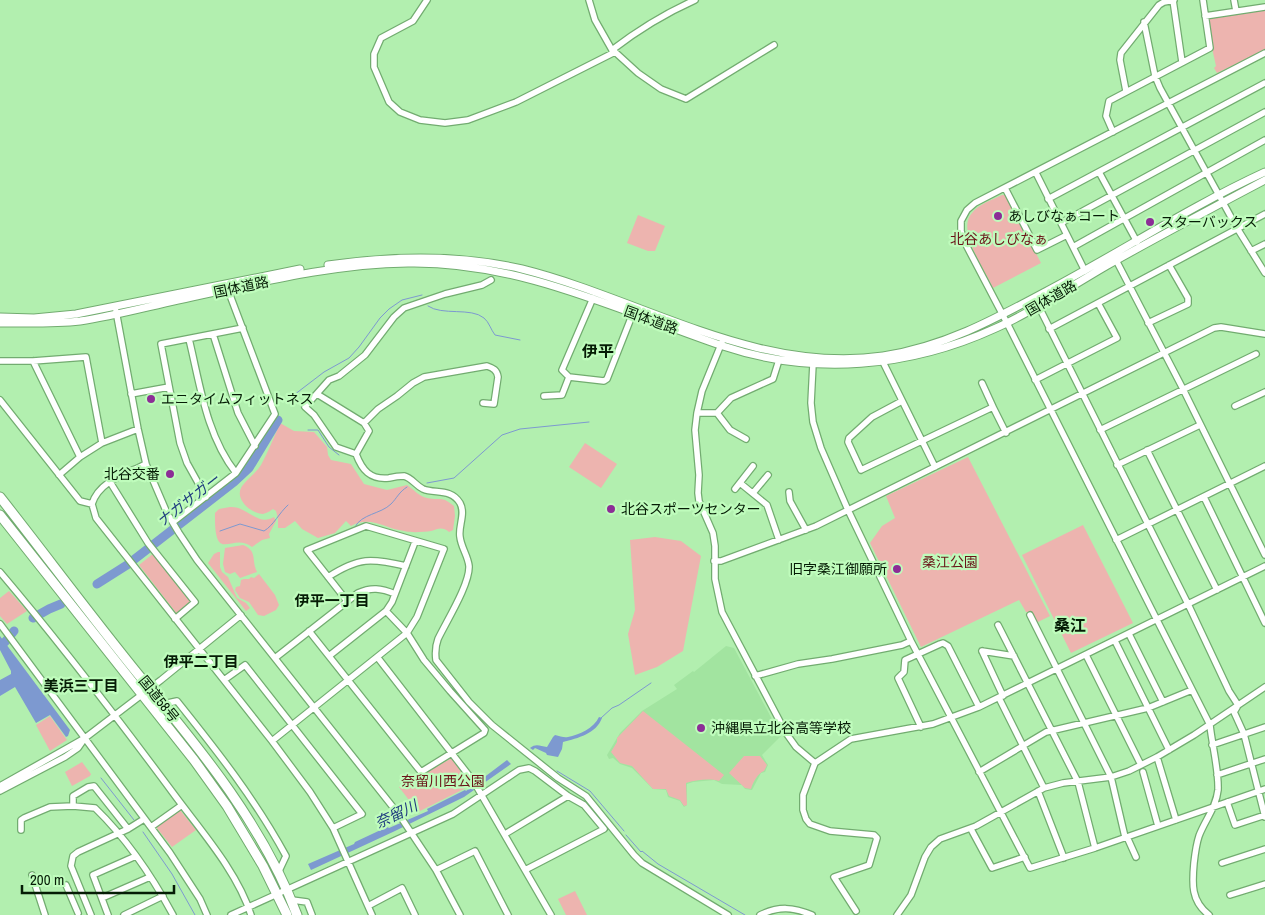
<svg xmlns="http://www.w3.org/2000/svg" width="1265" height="915" viewBox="0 0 1265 915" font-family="'Archivo Narrow','Noto Sans JP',sans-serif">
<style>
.built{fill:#a2e4a0}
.green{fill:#edb4af}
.water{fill:#7d99d0}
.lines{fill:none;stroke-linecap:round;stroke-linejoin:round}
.stream{stroke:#7d99d0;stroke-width:1}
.river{stroke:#7d99d0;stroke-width:9}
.minor-casing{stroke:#72ac70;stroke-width:8}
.major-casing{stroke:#72ac70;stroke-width:9}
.highway-casing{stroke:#72ac70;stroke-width:11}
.minor{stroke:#fff;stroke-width:5.5}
.major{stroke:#fff;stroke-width:7}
.highway{stroke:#fff;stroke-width:9}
.poi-dot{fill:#8c2d96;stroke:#bffcbc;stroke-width:2}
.labels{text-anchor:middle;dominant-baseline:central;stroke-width:4.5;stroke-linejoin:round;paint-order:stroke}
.poi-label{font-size:14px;fill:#051c05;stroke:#bffcbc;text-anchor:start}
.park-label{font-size:14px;fill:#6a1519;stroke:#bffcbc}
.street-label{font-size:14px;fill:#051c05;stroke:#bffcbc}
.water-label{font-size:15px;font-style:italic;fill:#203d7f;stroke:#bffcbc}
.neighbourhood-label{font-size:15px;font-weight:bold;fill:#051c05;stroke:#bffcbc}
.quarter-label{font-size:16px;font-weight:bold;fill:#051c05;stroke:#bffcbc}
</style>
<rect width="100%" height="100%" fill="#b2efaf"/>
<path class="built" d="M726,646l8,2 47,88 -19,19 6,10 -3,7 -4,1 -9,17 -7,-1 -3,-4 -20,-1 -8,-4 -21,2 -6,2v21l-3,2 -4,-6 -12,-4 -2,-7 -13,-1 -21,-21 -12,-4 -7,-6 -4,1 -2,-4 13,-22 22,-22 35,-22 -3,-4 19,-14 1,1z"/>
<path class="green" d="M1265,8v42l-48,23 -3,-5 2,-2 -4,-18 -5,-31z
M1002,195h4l35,68 -48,25c-8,-18 -37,-58 -21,-75 7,-9 20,-13 30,-18z
M638,215l27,11 -10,25h-7l-21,-8z
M280,423l14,8 20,1 13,15 1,8 3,5 20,4 13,20 23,6 20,-5c6,4 13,12 20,13 13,3 14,-3 27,8l1,10 -2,14 -4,2c-7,-6 -11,-3 -18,-1 -7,1 -20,2 -27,0 -18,-2 -34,-16 -53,-5l-5,-5 -11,12 -17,5 -16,-9 -7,-8 -10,7h-7v-9l-2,-8 -3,-2c-3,2 -6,4 -10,5 -11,0 -28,-14 -22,-26 2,-5 15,-15 20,-23 7,-13 13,-28 19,-42z
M585,443l32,21 -16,24 -32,-21z
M968,457l82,159 -14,7 -5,-11h-5l-7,-12 -98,47 -51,-104 12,-17 13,-8 -9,-22z
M230,507c18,-1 27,20 44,10l2,4 -7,13 1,4 -8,2 -10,7c-20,-16 -38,20 -37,-34l4,-4z
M1083,525l50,98 -62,30 -49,-98z
M655,537l26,4 20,15 -18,95 -26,16 -22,8 -7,-41 7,-24 -5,-70z
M243,545c15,6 8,15 14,27l-17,6 -5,-6 -5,2 -5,-2 -2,-8 2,-16z
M218,552h2v15l2,5 6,5 9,21 9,5 4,5 -4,3 -38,-48 6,-9z
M154,553l37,47v3l-14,11 -38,-49z
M259,574l16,21 4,10 -3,5 -12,6 -6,-1 -9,-13 -9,-4 -5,-8 1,-3 4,-1 1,-6 3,-1h5l2,-2 3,1z
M9,591l18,20 -20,13 -7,-8v-18z
M643,711l81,64 -5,6c-10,-3 -23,-1 -33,2l1,22 -3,1 -4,-6 -11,-4 -3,-7h-13l-21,-23 -12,-3 -9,-11 6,-10v-4z
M50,716l17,24 -17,11 -14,-26z
M744,756h16l7,9 -3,6c-6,2 -11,11 -13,18l-6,-1 -16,-15z
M452,758l18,28 -52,26 -19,-25z
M82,762l9,12 -1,2 -18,10 -7,-14z
M180,810l16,20 -24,17 -16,-20z
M575,891l12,24h-21l-8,-16z"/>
<path class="water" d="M0,636l70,94 -2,6 -2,1 -16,-22 -14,8 -21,-36 -15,9v-16l11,-6v-3l-11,-21z
M599,717l3,1c-6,16 -24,20 -39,24l-1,7 -4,8 -11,-2 -1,-2 -11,-5 -2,2 -3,-2c6,-5 10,-2 17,-1l6,-10 2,-2c5,1 9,3 13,2 11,-2 26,-9 31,-20z
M507,760l4,4 -47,33 -69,34 -84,39 -3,-6 46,-20 1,-2 32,-15 2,1 39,-17 -1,-2 38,-19 1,1z"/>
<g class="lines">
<path class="stream" d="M428,306c14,10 43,1 56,12 5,4 7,12 11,17l25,5
M290,398l34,-26 25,-14 10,-11 21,-29 9,-9 13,-9 20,-5
M308,430h10l11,17 10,8
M427,483l27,-5 48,-43 18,-6 69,-7
M355,527c6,-13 26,-13 36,-23 6,-6 8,-12 16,-17
M220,531l20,-7 24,7c10,-6 15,-18 24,-26
M601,718l11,-10 7,-3 32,-22
M557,771l33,20 34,40
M101,778l33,42
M143,832l29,42 23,41
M626,835l15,17 1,-1 16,13 87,51"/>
<path class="river" d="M97,584l30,-19 107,-83 15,-14 29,-48
M33,618l16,-9 12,-5
M5,642l9,-11"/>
<defs>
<path id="minor" d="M427,0l-14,21 -32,17 -7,16v13l15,35 11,10 20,8 25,3 23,-3 48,-18 99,-50 23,21 23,16 25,10 88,-54
M589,0l6,20 17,30c26,-20 54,-37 83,-50
M1173,0l9,62
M1234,0l2,11
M1205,16l60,-9
M1144,22l11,54 5,12 77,140 28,45
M1126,91l-6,-31 1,-7 38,-48 5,-3 10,-2
M1113,132l-7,-16 3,-15 101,-53 -7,-48
M1099,172l38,70
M1036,173l49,98
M1005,188l32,62 30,-15
M1048,199l217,-116
M1061,223l204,-111
M1073,247l192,-107
M1251,251l14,-7
M1116,260l67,129 82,166
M593,298l-31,72 7,7 35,4 3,-2 26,-66
M1038,305l150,299 41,87 9,14
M116,311l22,118 8,35 21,49 12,20 18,27 203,256 36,54 24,45
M1148,323l40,-19v-6l-19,-33
M1049,329l216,-115
M213,334l25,79 17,33
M189,339c11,45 17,96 47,134
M722,342l-20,49 -5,22 -2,17 4,45 -1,18 1,8 14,32 2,13v33l7,33 64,121 10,14 19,16
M0,361h33l53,-4 16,86
M33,361l47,96
M883,362l52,105
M813,364l-2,39 2,19 8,26 27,62 63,131 119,227 65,-20 170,-59
M1035,380l82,-42 -19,-35
M982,383l11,24
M131,394l38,-7
M317,394l47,29 5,8 -13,23 -20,-7 -22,-32 -9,-8 24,-27 10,-4 26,-21 29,-38 10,-9 41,-14 37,-9 9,-5
M544,396l18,-1 7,-18
M0,400l80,101 12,3 4,14 176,223 38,51 23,36 39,87
M902,401l-30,16 -23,21 -1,4 13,28 132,-63 13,26
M1235,406l30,-14
M697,413h20l13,17 16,9
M717,413l14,-15 42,-19 6,-19
M364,423l14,-14 19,-13 16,-13 11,-6 63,-11c6,2 10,4 11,11l-4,27 -11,-1
M1100,430l156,-76
M1147,450l70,140
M356,454c6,16 14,26 33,24 4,-1 10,-2 15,-2 8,2 11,9 19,13 12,5 28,-1 37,14 6,11 -2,23 0,34 1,10 8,19 9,29 1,18 -23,56 -31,73 -3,8 -3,13 -2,21l33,42 23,23 66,53 28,18 48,59 8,8 86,52
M1117,465l83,-40
M59,475l21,-18 22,-14 36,-14
M110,482l38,61 47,59 -20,17
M740,483l27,22 12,35
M735,489l18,-23
M789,492l1,9 16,29
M753,493l15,-18
M206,497l-19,-34 -7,-20 -19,-99 82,-16
M1204,497l61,126
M92,504c7,-23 34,-30 54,-40
M173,522l63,-49 39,-59 -47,-124
M1116,540l149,-74
M714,561h7l95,-35 398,-198 7,-1 44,7
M0,572c62,73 119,148 176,225 26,35 62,76 75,118
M328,577c31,-20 43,-19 78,-11
M1030,615l81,162 14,60
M0,624l170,229 30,46 7,16
M998,625l80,157 17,66
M309,631l112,141 63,-39 1,-3 -35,-39 -26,-31 -17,-27 -21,-22
M1129,634l34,68
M1115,641l54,109
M982,651l21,45
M982,651l32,5
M1086,655l55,110
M329,656l57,-45 6,-9 23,-60
M275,658l83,-65c13,-6 23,-5 37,1
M378,658l96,124 77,133
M755,676l43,-12 34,-5 70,-14 9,-4
M224,680l21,-15 117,149 -29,14
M999,698l45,90
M163,704l14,-3c40,50 78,98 109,155l-8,17
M1237,707l-3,5 10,22 21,83
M921,727l-23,-49 6,-6 1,-12 35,-16 3,-1 5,3 31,61
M272,741l135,-108 10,-16 27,-68 -78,-23 -59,24 40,51
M1212,745l53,-18
M1157,757l19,63
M979,772l67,-40 102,-24 44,-18
M1143,772l15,54
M1217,775l48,-16
M0,786l85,-48 76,-58 80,-65
M0,791l65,-34 13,-9 7,-10
M1038,791l26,67
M1227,802l8,23 30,-10
M151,827l31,-22
M128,829l-34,-43 -6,1 -15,9v10l22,2c32,31 57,68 78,107
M21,830v-10l3,-2 26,-11 23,-1
M972,831l20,37 33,-11
M505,834l63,-38
M1127,837l9,20
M1222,863l43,-14
M436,870l39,-19 33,64
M32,875l13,40
M66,885l12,28
M1230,895l35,-11
M102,898l48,-21
M292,900l15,2 5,13
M368,906l34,-18 13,27
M856,911l-22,-34 35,-12 8,-27 -3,-3 -44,-4 -20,-7 -4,-5 -3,-9v-15l12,-32 36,-24 82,-15 46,-17 286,-141
M91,915l-20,-49 2,-10 5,-4 50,-23 16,-10
M108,915l-15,-40 43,-19
M124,915l39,-19
M231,915l222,-101 66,-44 10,-2 6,3 33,25 16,9 20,24 -79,41
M760,915c19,-9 33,-8 52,0
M897,915l14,-20 14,-38 6,-10 9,-8 36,-13 68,-38 19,-5 48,-6 18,-6 28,-14 37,-22 71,-48
M1209,915c-18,-14 -17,-31 -15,-52 1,-9 2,-18 5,-27 6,-16 17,-28 19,-46 1,-19 -6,-45 -8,-65l-203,-402 -43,-82 -3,-10v-10l6,-11 8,-7 290,-150"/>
<path id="major" d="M328,265c64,-9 130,-11 194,4 120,30 233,105 361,87 60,-9 110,-36 162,-64 74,-39 144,-85 220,-120
M0,317l34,1 42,-4 224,-45
M0,323c27,0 54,1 80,-2 33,-5 66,-14 98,-21 76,-16 152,-36 230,-37 112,-2 212,48 315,83 90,30 186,22 273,-18 38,-17 74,-41 110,-62 53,-30 106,-58 159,-86"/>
<path id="highway" d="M0,497c48,61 93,122 142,182 60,72 122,148 155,236
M0,515l194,245 33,46 36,60 24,49"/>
</defs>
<use href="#minor" class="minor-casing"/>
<use href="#major" class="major-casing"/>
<use href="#highway" class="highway-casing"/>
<use href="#minor" class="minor"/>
<use href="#major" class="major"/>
<use href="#highway" class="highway"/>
</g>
<g class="poi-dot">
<circle cx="998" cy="216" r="5"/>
<circle cx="1150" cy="222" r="5"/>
<circle cx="151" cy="399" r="5"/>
<circle cx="170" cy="474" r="5"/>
<circle cx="611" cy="509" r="5"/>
<circle cx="897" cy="569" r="5"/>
<circle cx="701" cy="728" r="5"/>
</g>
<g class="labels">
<g class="poi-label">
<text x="1008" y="216">あしびなぁコート</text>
<text x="1160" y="222">スターバックス</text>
<text x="161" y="399">エニタイムフィットネス</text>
<text x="160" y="474" text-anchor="end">北谷交番</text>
<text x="621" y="509">北谷スポーツセンター</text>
<text x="887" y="569" text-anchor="end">旧字桑江御願所</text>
<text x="711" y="728">沖縄県立北谷高等学校</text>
</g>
<g class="park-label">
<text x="999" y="239">北谷あしびなぁ</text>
<text x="950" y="562">桑江公園</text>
<text x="443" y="781">奈留川西公園</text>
</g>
<g class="street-label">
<text transform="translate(241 287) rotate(-12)">国体道路</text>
<text transform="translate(1051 298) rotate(-30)">国体道路</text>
<text transform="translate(651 320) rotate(20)">国体道路</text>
<text transform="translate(159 699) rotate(51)">国道58号</text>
</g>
<g class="water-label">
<text transform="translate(188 500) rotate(-38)">ナガサガー</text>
<text transform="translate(396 814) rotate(-25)">奈留川</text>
</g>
<g class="neighbourhood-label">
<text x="332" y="600">伊平一丁目</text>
<text x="201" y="661">伊平二丁目</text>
<text x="81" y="685">美浜三丁目</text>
</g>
<g class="quarter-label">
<text x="598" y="351">伊平</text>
<text x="1070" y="625">桑江</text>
</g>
</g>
<path d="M22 885v8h152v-8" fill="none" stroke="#051c05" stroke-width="2.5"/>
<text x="30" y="885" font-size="15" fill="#051c05" stroke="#bffcbc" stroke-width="4" paint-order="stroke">200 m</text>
</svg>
